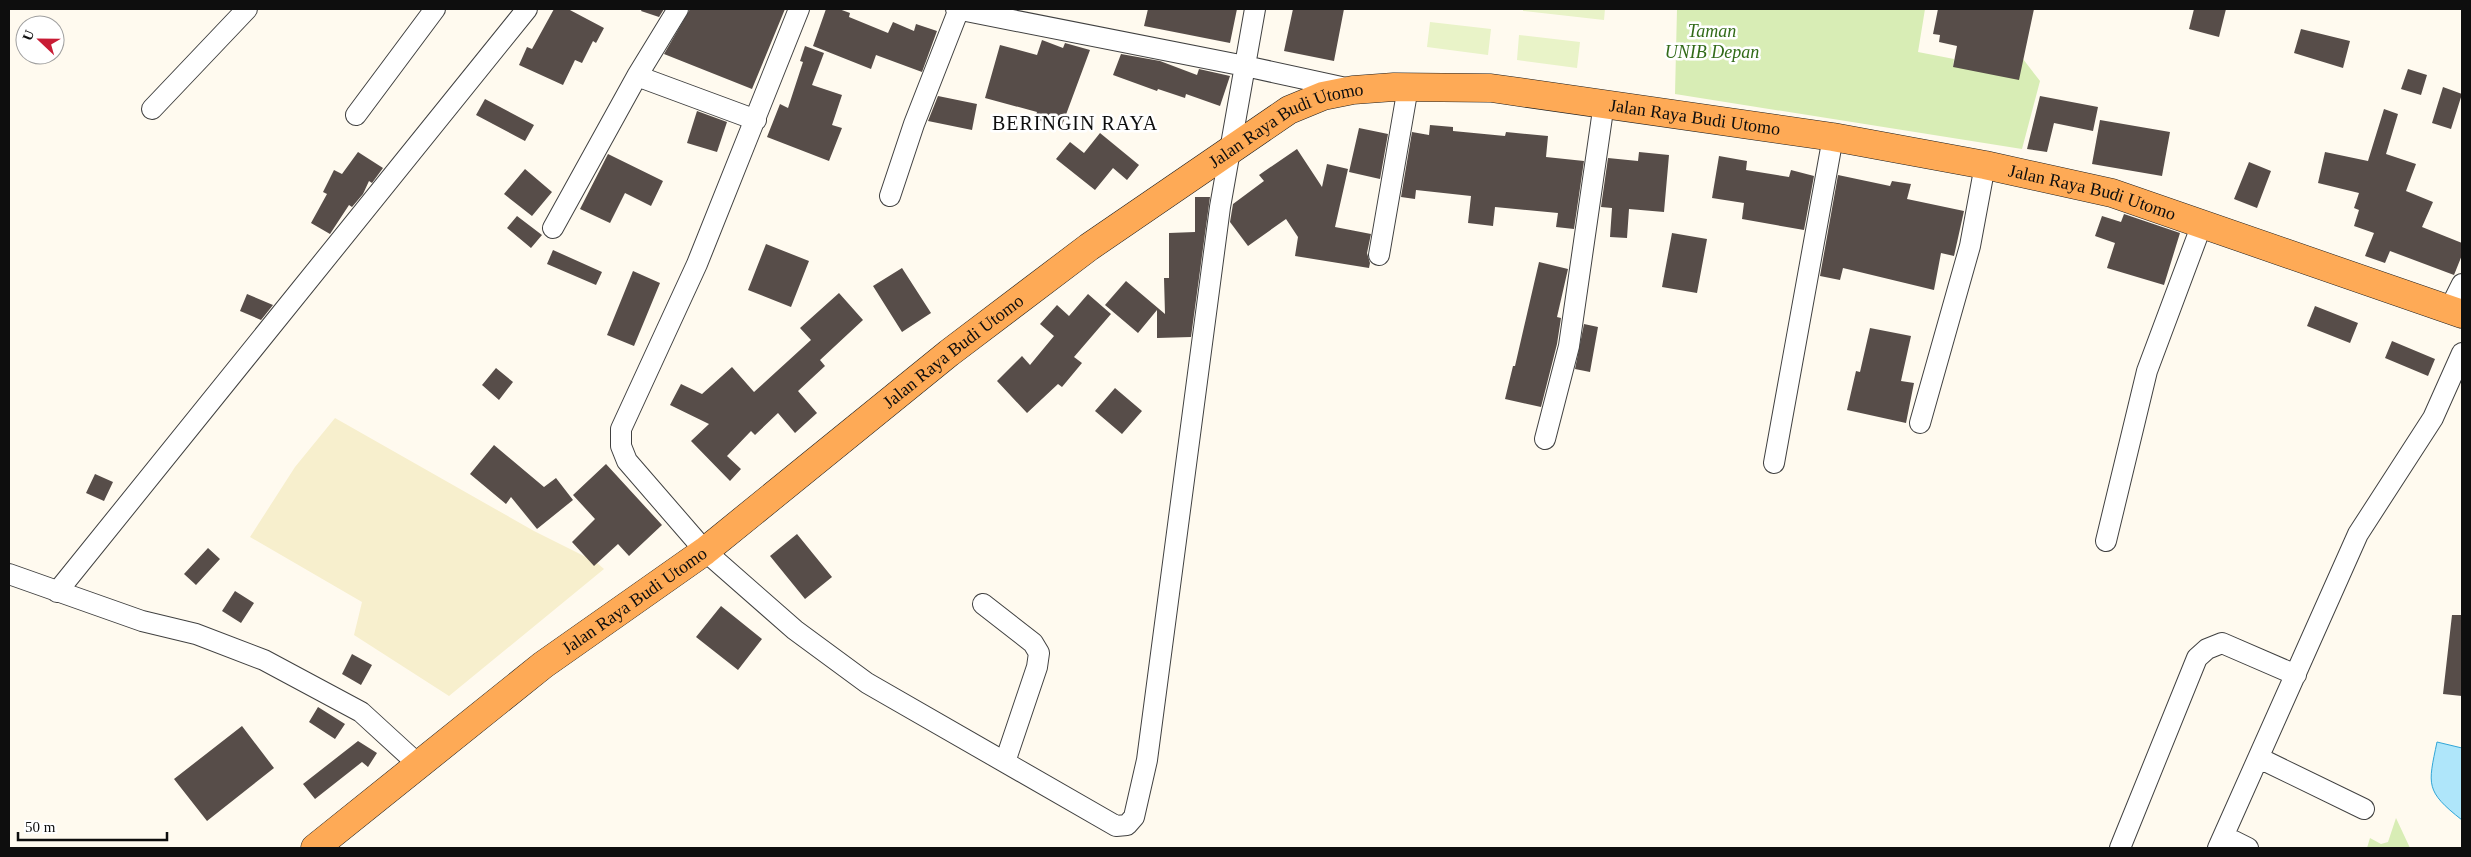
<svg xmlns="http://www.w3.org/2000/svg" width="2471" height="857" viewBox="0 0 2471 857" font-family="'Times New Roman',serif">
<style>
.farmland{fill:#f7efcd}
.green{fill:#d8edb5}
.pitch{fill:#e9f3c8}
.water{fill:#afe6fa;stroke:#31a6d7}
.building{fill:#574d49}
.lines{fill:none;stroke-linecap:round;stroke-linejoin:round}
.minor-casing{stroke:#414141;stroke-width:22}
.trunk-casing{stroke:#1f1f1f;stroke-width:29}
.minor{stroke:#fff;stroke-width:20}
.trunk{stroke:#feaa56;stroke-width:28}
.labels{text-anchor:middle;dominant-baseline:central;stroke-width:5;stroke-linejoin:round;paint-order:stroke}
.park-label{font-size:18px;font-style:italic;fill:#326b19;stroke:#fff}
.street-label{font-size:18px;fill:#0e0e0e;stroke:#fff}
.quarter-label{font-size:20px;letter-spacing:1px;fill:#0e0e0e;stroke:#fff}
</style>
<rect width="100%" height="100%" fill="#fffaef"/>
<path class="farmland" d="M335,418l199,113 62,31 8,7 -155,127 -95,-61 8,-33 -112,-65 45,-70z"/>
<path class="green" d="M1677,9h248l-7,43 36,7 -1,8 70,-8 17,22 -18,68 -347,-55z
M2396,818l14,30h-43l3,-10 11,6 7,-2z"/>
<path class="pitch" d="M1523,9h82l-1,11 -81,-9z
M1430,22l61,7 -3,26 -61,-8z
M1519,35l61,7 -3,26 -60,-8z"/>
<path class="water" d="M2437,742l25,6v72c-37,-29 -34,-35 -25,-78z"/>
<path class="building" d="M554,9h14l36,19 -8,15 -3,-2 -11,22 -7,-3 -12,25 -44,-20 8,-18 5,2z
M642,9h22l-5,8 -18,-6z
M690,9h95l-33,80 -88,-35z
M826,9h13l11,4 -1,4 39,16 5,-11 21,9 2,-7 21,7 -15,41 -46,-17 -5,14 -58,-23z
M1148,9h89l-7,34 -86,-17z
M1293,9h51l-10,52 -50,-10z
M1938,9h96l-15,71 -66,-13 4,-21 -18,-4 1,-7 -7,-1z
M2194,9h32l-7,28 -30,-8z
M2301,29l49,12 -7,27 -49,-15z
M1042,40l21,8 2,-5 25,7 -29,78 -26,-9 2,-7 -52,-14 15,-53 37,10z
M805,46l19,7 -12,32 30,10 -10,30 10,3 -13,33 -62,-24 13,-33 8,4 15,-46 -3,-1z
M1121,54l39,7 37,14 2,-6 31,7 -10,30 -34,-12 -1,4 -27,-9 -1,2 -44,-16z
M2408,69l19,6 -6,20 -20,-6z
M2443,87l19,7 -11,35 -19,-6z
M938,96l39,8 -5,26 -44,-9z
M2040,96l58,11 -5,24 -39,-8 -7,29 -20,-3z
M485,99l49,26 -9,16 -49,-26z
M2384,109l14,5 -12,40 30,10 -10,27 27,11 -11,25 40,16v12l-8,20 -64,-24 -5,12 -20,-7 9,-23 -20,-7 5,-16 -5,-2 5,-15 -41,-10 7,-31 43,9z
M697,111l30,11 -10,30 -30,-9z
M2100,120l70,12 -8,44 -70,-12z
M1430,125l23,2v4l52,5 1,-4 42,4 -2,21 38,4 -10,68 -18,-2 2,-14 -63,-6 -2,19 -25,-3 3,-27 -55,-6 -1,9 -14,-2 11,-65 17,3z
M1359,128l29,6 -8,45 -31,-7z
M1100,133l39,32 -12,15 -14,-12 -18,22 -39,-31 14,-17 14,11z
M1297,149l25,38 5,-23 21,5 -13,58 36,7 -4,19 3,10 -1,5 -74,-12 3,-19 -12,-18 -38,27 -18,-24 3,-18 31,-23 -5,-6z
M358,152l25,16 -11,15 -3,-2 -6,13 -11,13 -3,-2 -19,29 -19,-11 16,-29 -4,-2 11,-22 8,4z
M1639,152l30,3 -5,57 -35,-3 -2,29 -17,-1 2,-29 -11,-1 7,-49 30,3z
M608,154l55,27 -12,25 -26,-13 -15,30 -30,-14z
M1719,156l28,5 -1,9 43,7 2,-7 23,6 -10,54 -62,-11 2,-16 -32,-5z
M2249,162l22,9 -14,37 -23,-9z
M525,169l27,23 -20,24 -28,-22z
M1838,175l52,11 2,-5 19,3 -4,15 57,12 -10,45 -13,-3 -7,37 -91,-22 -3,12 -20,-4z
M1195,197h15l-19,140 -34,1v-28l-19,23 -33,-28 21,-24 39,33 -1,-36h5v-45l26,-1z
M2124,214l56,19 -16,52 -57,-17 8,-25 -20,-7 7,-20 19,6z
M517,216l25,19 -11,13 -24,-20z
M1672,233l35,6 -10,54 -35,-6z
M766,244l43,17 -18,46 -43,-17z
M553,250l49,22 -6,13 -49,-21z
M1539,262l29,7 -11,48 4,1 -4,26 -16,63 -36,-8 8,-33h2z
M902,268l29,45 -29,19 -29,-46z
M633,271l27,12 -26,63 -27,-11z
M839,293l24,27 -43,40 5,6 -27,25 19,22 -22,20 -17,-20 -23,22 -4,-4 -24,25 14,13 -11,12 -39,-40 18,-17 -39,-19 11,-21 21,10 30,-27 22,25 57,-52 -11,-12z
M247,294l26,11 -12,15 -21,-9z
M1088,294l23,20 -37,43 8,6 -20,24 -4,-3 -31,29 -30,-32 25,-25 8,9 24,-29 -14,-12 17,-19 12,11z
M2315,306l43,17 -8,20 -43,-17z
M1584,324l14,3 -8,45 -15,-3z
M1870,328l41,8 -10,45 13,2 -8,40 -59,-13 9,-39 4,1z
M2392,341l43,18 -7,17 -43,-18z
M496,368l17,14 -14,18 -17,-15z
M1115,388l27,23 -20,23 -27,-23z
M494,445l50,42 12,-9 17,22 -36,29 -26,-32 -5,7 -36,-30z
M606,464l56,61 -33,31 -11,-12 -24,22 -22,-24 23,-23 -22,-24z
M95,474l18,8 -9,19 -18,-8z
M797,534l35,43 -27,22 -35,-43z
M208,548l12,11 -24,26 -12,-11z
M235,591l19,12 -13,20 -19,-12z
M721,606l41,33 -24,31 -42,-33z
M2452,615h10v81l-19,-2z
M352,654l20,11 -11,20 -19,-11z
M318,707l27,17 -10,15 -26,-17z
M242,726l32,42 -67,53 -33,-42z
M358,741l19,12 -9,14 -6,-5 -47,37 -12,-15z"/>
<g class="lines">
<defs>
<path id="minor" d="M799,9l-102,255 -76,165v17l6,15 78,90 90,79 72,53 249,143 11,-1 7,-8 13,-57 73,-553 35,-198
M956,9l289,57 101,22
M637,76l119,44
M152,109l95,-100
M356,115l79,-106
M890,196l24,-72 45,-115
M553,228l84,-152 41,-67
M1379,255l29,-168
M2449,310l13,-26
M1920,423l50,-177 15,-81
M1545,439l24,-93 35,-243
M1774,463l59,-326
M2106,541l41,-170 55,-147
M9,574l133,47 54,13 68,26 97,52 59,54
M57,592l470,-583
M983,604l50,39 6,10 -2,14 -32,95
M2259,758l105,51
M2224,836l24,12
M2120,848l77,-190 10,-9 15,-6 74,32
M2218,848l140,-314 75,-116 29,-65"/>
<g id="trunk">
<path id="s1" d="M315,848l228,-183 162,-114 244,-198 140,-106 200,-137 34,-14 30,-6 41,-3 97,1 342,49 152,28 127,28 350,121"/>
</g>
</defs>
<use href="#minor" class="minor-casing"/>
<use href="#trunk" class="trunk-casing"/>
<use href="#minor" class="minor"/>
<use href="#trunk" class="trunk"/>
</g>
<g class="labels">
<g class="park-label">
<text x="1712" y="31">Taman<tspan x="1712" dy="21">UNIB Depan</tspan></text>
</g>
<g class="street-label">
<text stroke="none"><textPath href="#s1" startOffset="1634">Jalan Raya Budi Utomo</textPath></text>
<text stroke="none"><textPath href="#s1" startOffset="1214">Jalan Raya Budi Utomo</textPath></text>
<text stroke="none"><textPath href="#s1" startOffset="2039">Jalan Raya Budi Utomo</textPath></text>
<text stroke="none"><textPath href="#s1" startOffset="809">Jalan Raya Budi Utomo</textPath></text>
<text stroke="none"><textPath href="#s1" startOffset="404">Jalan Raya Budi Utomo</textPath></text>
</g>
<g class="quarter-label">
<text x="1075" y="123">BERINGIN RAYA</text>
</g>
</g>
<rect width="2471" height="857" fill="none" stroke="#0e0e0e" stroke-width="20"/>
<g transform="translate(40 40) rotate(292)"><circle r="24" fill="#ffffff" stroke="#9f9f9f"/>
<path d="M0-4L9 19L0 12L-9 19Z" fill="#c81c35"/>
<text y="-8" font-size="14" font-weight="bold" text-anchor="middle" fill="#0e0e0e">U</text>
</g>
<path d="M18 832v8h149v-8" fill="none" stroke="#0e0e0e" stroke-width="2.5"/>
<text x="25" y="832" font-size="15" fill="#0e0e0e" stroke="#ffffff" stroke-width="4" paint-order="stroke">50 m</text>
</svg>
